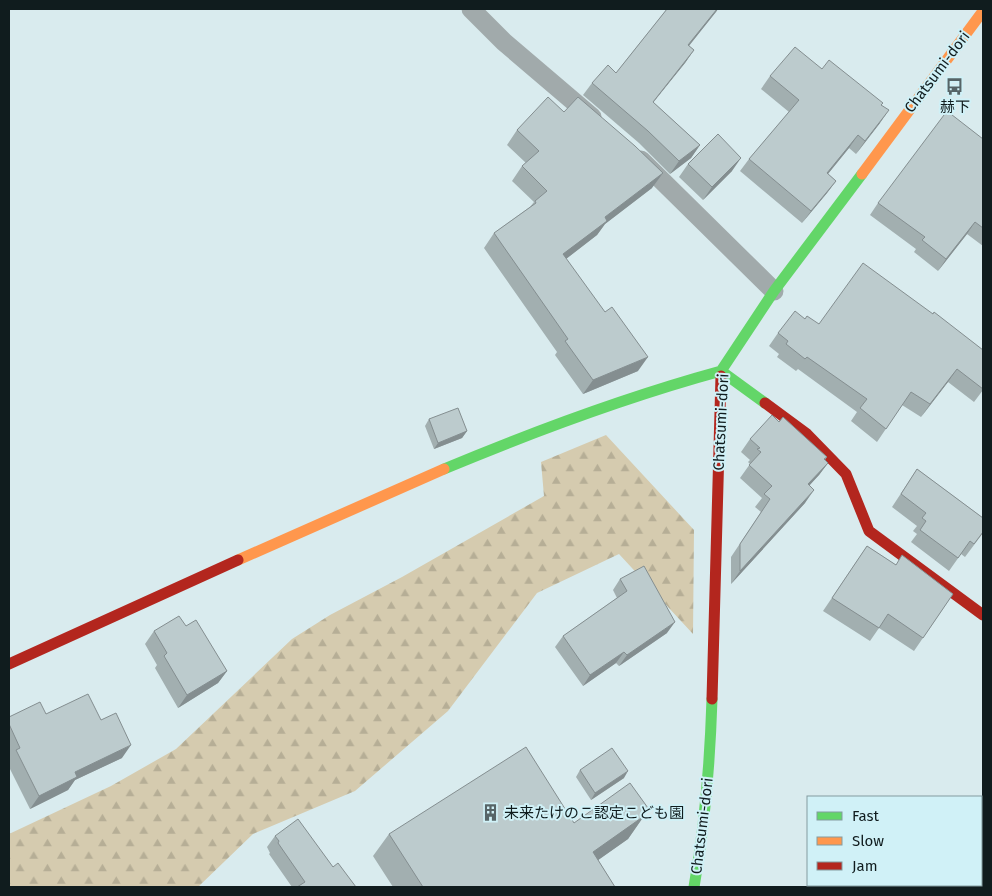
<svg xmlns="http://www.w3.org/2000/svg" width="992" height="896" viewBox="0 0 992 896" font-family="'Fira Sans','Noto Sans JP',sans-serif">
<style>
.forest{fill:url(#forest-firs)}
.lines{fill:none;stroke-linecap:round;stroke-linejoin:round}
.lane{stroke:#a1aaab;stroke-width:19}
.fast{stroke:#63d668;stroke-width:11}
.slow{stroke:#ff974d;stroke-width:11}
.jam{stroke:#b3261e;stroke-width:11}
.wall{fill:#a2afb0}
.shaded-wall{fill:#848e90}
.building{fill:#bccbcd;stroke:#848e90}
.labels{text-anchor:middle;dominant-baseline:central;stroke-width:4;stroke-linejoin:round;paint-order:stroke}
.street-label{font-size:15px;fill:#101c1e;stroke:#d0f1f7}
.poi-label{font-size:15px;fill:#101c1e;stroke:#d0f1f7}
</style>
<defs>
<pattern id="forest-firs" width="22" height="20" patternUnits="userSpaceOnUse" patternTransform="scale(1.25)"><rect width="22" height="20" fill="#d5cbaf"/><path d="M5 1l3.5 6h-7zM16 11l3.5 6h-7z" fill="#b6ae96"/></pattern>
</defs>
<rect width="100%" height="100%" fill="#d9ebee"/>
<path class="forest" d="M606,435l88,95 -1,104 -74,-80 -82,39 -89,118 -93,80 -102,43 -55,53h-189v-53l102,-48 65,-37 116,-110 38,-24 72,-38 142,-81 -3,-34z"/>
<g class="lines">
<path class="lane" d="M471,9l33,33 88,75
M641,160l133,131"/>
<path class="fast" d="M721,376v-5l53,-80 88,-117
M444,469c91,-38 182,-72 277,-98l44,32
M694,887c11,-62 16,-125 18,-188"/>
<path class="slow" d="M862,174l121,-163
M238,560l206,-91"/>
<path class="jam" d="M765,403l42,31 39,40 23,57 114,84
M9,664l229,-104
M712,699l9,-323"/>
</g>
<path class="wall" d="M667,9h51l-29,37 5,4 -9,13 -32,39 47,43 -9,13 -21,16 -31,-31 -56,-48 9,-12 24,-10z
M822,69l60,36 -2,18 -24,31 -7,-6 -21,26 8,7 -9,12 -25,30 -62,-52 9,-12 40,-47 -28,-23 9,-13z
M564,112l88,76 -47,36 -8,11 -31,24 72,112 -55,23 -28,-39 2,-3 -73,-104 10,-15 36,-26 4,-5 -22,-21 10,-15 4,-3 -19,-18 10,-15z
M983,139v107l-16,-12 -29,37 -24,-19 2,-3 -46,-34 8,-12z
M688,164l44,7 -29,29 -24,-23z
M933,314l50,36v40l-9,12 -26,-20 -27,35 -19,-12 -25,37 -26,-21 6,-9 -59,-43 -2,2 -19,-14 2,-3 -10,-8 9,-13 27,-14 14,5z
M429,419l38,12 -5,7 -28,11 -9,-23z
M779,422l48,35 -2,3 3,3 -9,12 -10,10 -4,18 -74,81v-27l30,-45 -6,-5 7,-9 -22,-20 10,-14 -2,-2 2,-2 -9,-8 9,-13z
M917,469l66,49v15l-18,24 -4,-3 -12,17 -38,-29 6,-8 -4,-3 4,-5 -25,-19z
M867,546l29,19 57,29 -39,57 -35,-23 -9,13 -47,-30z
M620,579l47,54 -48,33 -3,-3 -33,23 -28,-39 8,-11 54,-38 -4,-8z
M186,626l41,45 -9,12 -40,25 -23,-40 2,-3 -12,-21 9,-13z
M46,714l55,6 21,38 -47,22 -7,10 -38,19 -21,-42v-8l1,-1 -1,-2v-39z
M580,770l44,8 -33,22 -15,-23z
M648,808l-5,7 1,1 -16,23 -30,21 17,27h-222l-20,-31 16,-22 185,-11z
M275,836l58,31 23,20h-64l-23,-33 1,-1 -3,-6z
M858,885h58l2,2h-58z"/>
<path class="shaded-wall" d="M717,9h1l-2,3 -37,46 9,-13z
M694,50l-9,13 -41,51 9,-12z
M889,110l-9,13 -24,31 9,-13z
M858,135l-9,13 -31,38 9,-13z
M700,145l-9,13 -21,16 9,-13z
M741,158l-9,13 -29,29 9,-13z
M663,173l-11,15 -47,36 -8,11 -44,34 10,-15 42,-37z
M836,181l-9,12 -25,30 9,-12z
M975,222l-8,12 -29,37 8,-12z
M648,357l-10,14 -55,23 10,-14z
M957,369l-9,13 -27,35 9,-13z
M467,431l-5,7 -28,11 4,-6z
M828,463l-9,12 -20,22 9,-13z
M814,490l-9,13 -74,81 9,-13z
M675,622l-8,11 -48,33 8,-11z
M624,652l-8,11 -33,23 7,-11z
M227,671l-9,12 -40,25 9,-13z
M131,745l-9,13 -47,22 -7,10 -38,19 9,-13 36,-24z
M628,771l-4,7 -33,22 4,-7z
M648,808l-8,11 4,-3 -16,23 -51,36 16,-23z"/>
<path class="building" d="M667,9h50l-29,36 6,5 -41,52 47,43 -21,16 -31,-30 -56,-48 16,-18 8,8z
M795,47l27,22 7,-9 54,43 -2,2 8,5 -24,31 -7,-6 -31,38 9,8 -25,30 -62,-52 50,-59 -29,-24z
M548,97l16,15 14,-15 57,49 28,27 -58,44 2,4 -44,33 42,58 7,-5 36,50 -55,23 -28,-39 3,-2 -74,-106 42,-30 -1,-2 12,-10 -25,-25 17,-15 -22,-21z
M947,111l36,28v89l-8,-6 -29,37 -24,-19 3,-3 -47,-34z
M718,134l23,24 -29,29 -24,-23z
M863,263l70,51 1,-2 49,38v39l-26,-20 -27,35 -19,-12 -25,37 -26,-21 7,-9 -60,-42 -2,2 -19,-15 2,-3 -10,-8 17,-22 10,8 2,-3 12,8z
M458,408l9,23 -29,12 -9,-24z
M772,415l7,7 4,-5 44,40 -3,2 4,4 -20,21 6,6 -74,81v-27l30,-45 -6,-5 8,-8 -23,-21 12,-13 -4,-3 3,-1 -10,-9z
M917,469l66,49v14l-9,12 -4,-3 -12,17 -38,-28 6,-9 -4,-3 4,-5 -25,-19z
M867,546l29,19 6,-10 51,39 -30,44 -35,-24 -9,14 -47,-30z
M644,566l31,56 -48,33 -3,-3 -34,23 -27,-39 64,-45 -7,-12z
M179,616l7,10 10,-6 31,51 -40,24 -23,-39 3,-3 -13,-22z
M88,694l13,26 15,-7 15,32 -56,27 2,5 -38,19 -23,-46 4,-2 -11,-24v-7l31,-15 6,12z
M526,747l48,76 56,-40 18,25 -7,5 3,3 -51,36 22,35h-192l-34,-53z
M612,748l16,23 -33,22 -15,-23z
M298,819l35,48 5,-4 18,24h-59l8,-5 -27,-39 1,-2 -4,-5z
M983,861v26h-42l4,-2h36v-23z
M880,885h36l2,2h-36z"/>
<defs>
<symbol id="bus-bare" viewBox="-9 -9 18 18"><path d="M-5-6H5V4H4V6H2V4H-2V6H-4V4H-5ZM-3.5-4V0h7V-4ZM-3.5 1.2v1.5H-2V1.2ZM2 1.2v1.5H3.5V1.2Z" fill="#566467" stroke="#d0f1f7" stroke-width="2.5" paint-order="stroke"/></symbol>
<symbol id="building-bare" viewBox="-9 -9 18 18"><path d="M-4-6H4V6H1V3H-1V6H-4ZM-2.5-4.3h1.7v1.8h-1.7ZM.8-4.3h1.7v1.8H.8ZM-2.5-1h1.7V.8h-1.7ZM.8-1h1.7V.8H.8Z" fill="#566467" stroke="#d0f1f7" stroke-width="2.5" paint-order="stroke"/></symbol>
</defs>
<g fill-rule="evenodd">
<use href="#bus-bare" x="942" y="74" width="25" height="25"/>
<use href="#building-bare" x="478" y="800" width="25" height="25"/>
</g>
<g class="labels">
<g class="street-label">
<text transform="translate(937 72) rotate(-53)">Chatsumi-dori</text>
<text transform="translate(721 422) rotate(-87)">Chatsumi-dori</text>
<text transform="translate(702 826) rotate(-83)">Chatsumi-dori</text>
</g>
<g class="poi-label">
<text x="955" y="107">赫下</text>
<text x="504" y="813" text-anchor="start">未来たけのこ認定こども園</text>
</g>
</g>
<rect width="992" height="896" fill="none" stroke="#101c1e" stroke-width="20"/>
<rect x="807" y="796" width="175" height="90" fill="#d0f1f7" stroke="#839ca0"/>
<rect x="817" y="812" width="25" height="8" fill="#63d668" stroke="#839ca0"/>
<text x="852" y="821" font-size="15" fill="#101c1e">Fast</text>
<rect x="817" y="837" width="25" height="8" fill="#ff974d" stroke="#839ca0"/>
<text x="852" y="846" font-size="15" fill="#101c1e">Slow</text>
<rect x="817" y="862" width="25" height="8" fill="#b3261e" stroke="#839ca0"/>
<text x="852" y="871" font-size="15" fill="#101c1e">Jam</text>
</svg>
